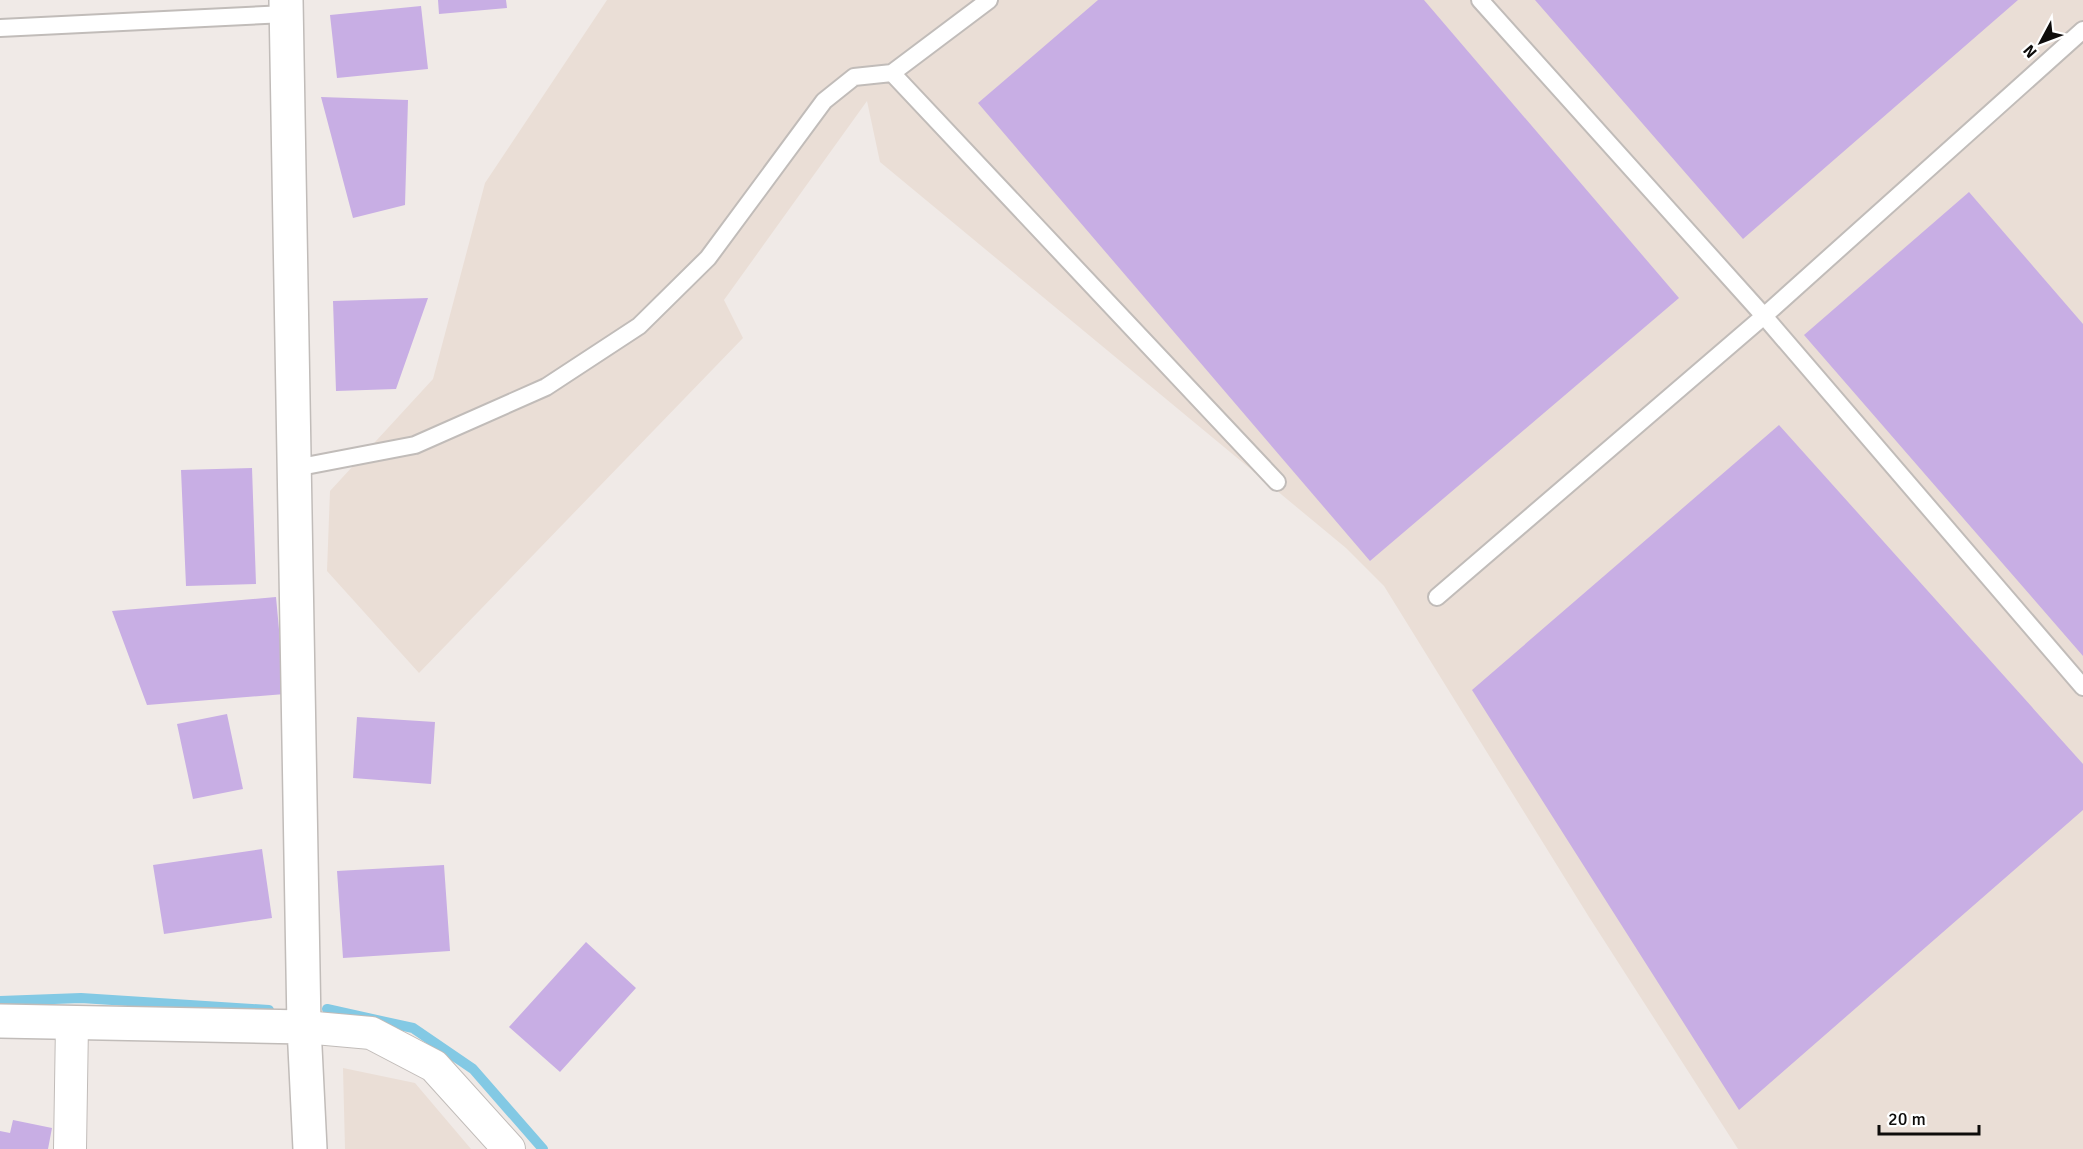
<svg xmlns="http://www.w3.org/2000/svg" width="2083" height="1149" viewBox="0 0 2083 1149" font-family="Signika,sans-serif">
<style>
.built{fill:#eaded6}
.lines{fill:none;stroke-linecap:round;stroke-linejoin:round}
.stream{stroke:#83c9e4;stroke-width:10}
.building{fill:#c8aee4}
.lane-casing{stroke:#c1bcb9;stroke-width:20}
.street-casing{stroke:#c1bcb9;stroke-width:34}
.secondary-casing{stroke:#c1bcb9;stroke-width:36}
.lane{stroke:#fff;stroke-width:16}
.street{stroke:#fff;stroke-width:32}
.secondary{stroke:#fff;stroke-width:33}
</style>
<rect width="100%" height="100%" fill="#f0eae7"/>
<path class="built" d="M607,0h1476v1149h-345l-149,-232 -205,-331 -38,-38 -466,-386 -13,-61 -143,199 19,38 -324,335 -92,-102 3,-80 103,-112 52,-196z
M343,1068l72,15 56,66h-126z"/>
<g class="lines">
<path class="stream" d="M0,1001l81,-3 188,12
M327,1009l86,19 60,41 70,80"/>
</g>
<path class="building" d="M438,0h68l1,8 -68,6z
M1098,0h326l255,298 -309,263 -392,-458z
M1535,0h483l-275,239z
M421,6l7,63 -91,9 -7,-63z
M321,97l87,3 -3,105 -52,13z
M1969,192l114,132v332l-279,-321z
M428,298l-32,91 -60,2 -3,-90z
M1779,425l304,339v46l-344,300 -267,-420z
M252,468l4,116 -70,2 -5,-116z
M276,597l9,97 -138,11 -35,-94z
M227,714l16,75 -50,10 -16,-75z
M357,717l78,5 -4,62 -78,-6z
M262,849l10,69 -108,16 -11,-69z
M444,865l6,86 -107,7 -6,-87z
M586,942l50,46 -76,84 -51,-45z
M13,1120l39,8 -4,21h-48v-18l10,2z"/>
<g class="lines">
<defs>
<path id="lane" d="M1480,0l284,316 319,371
M0,28l286,-14
M892,73l385,409
M295,468l120,-23 131,-58 93,-61 69,-68 116,-157 30,-24 38,-4 97,-73
M1437,597l327,-281 319,-286"/>
<path id="street" d="M304,1027l67,6 63,33 75,83
M70,1149l2,-125"/>
<path id="secondary" d="M286,0l18,1027 6,122
M0,1021l304,6"/>
</defs>
<use href="#lane" class="lane-casing"/>
<use href="#street" class="street-casing"/>
<use href="#secondary" class="secondary-casing"/>
<use href="#lane" class="lane"/>
<use href="#street" class="street"/>
<use href="#secondary" class="secondary"/>
</g>
<g transform="translate(2041 42) rotate(229)" stroke="#ffffff" stroke-width="4.5" paint-order="stroke">
<path d="M0-4.5L10 22L0 15L-10 22Z" fill="#0e0c0b"/>
<text y="-9" font-size="16" font-weight="bold" text-anchor="middle" fill="#0e0c0b">N</text>
</g>
<path d="M1879 1125v9h100v-9" fill="none" stroke="#0e0c0b" stroke-width="3"/>
<text x="1888" y="1125" font-size="18" fill="#0e0c0b" stroke="#ffffff" stroke-width="4.5" paint-order="stroke">20 m</text>
</svg>
